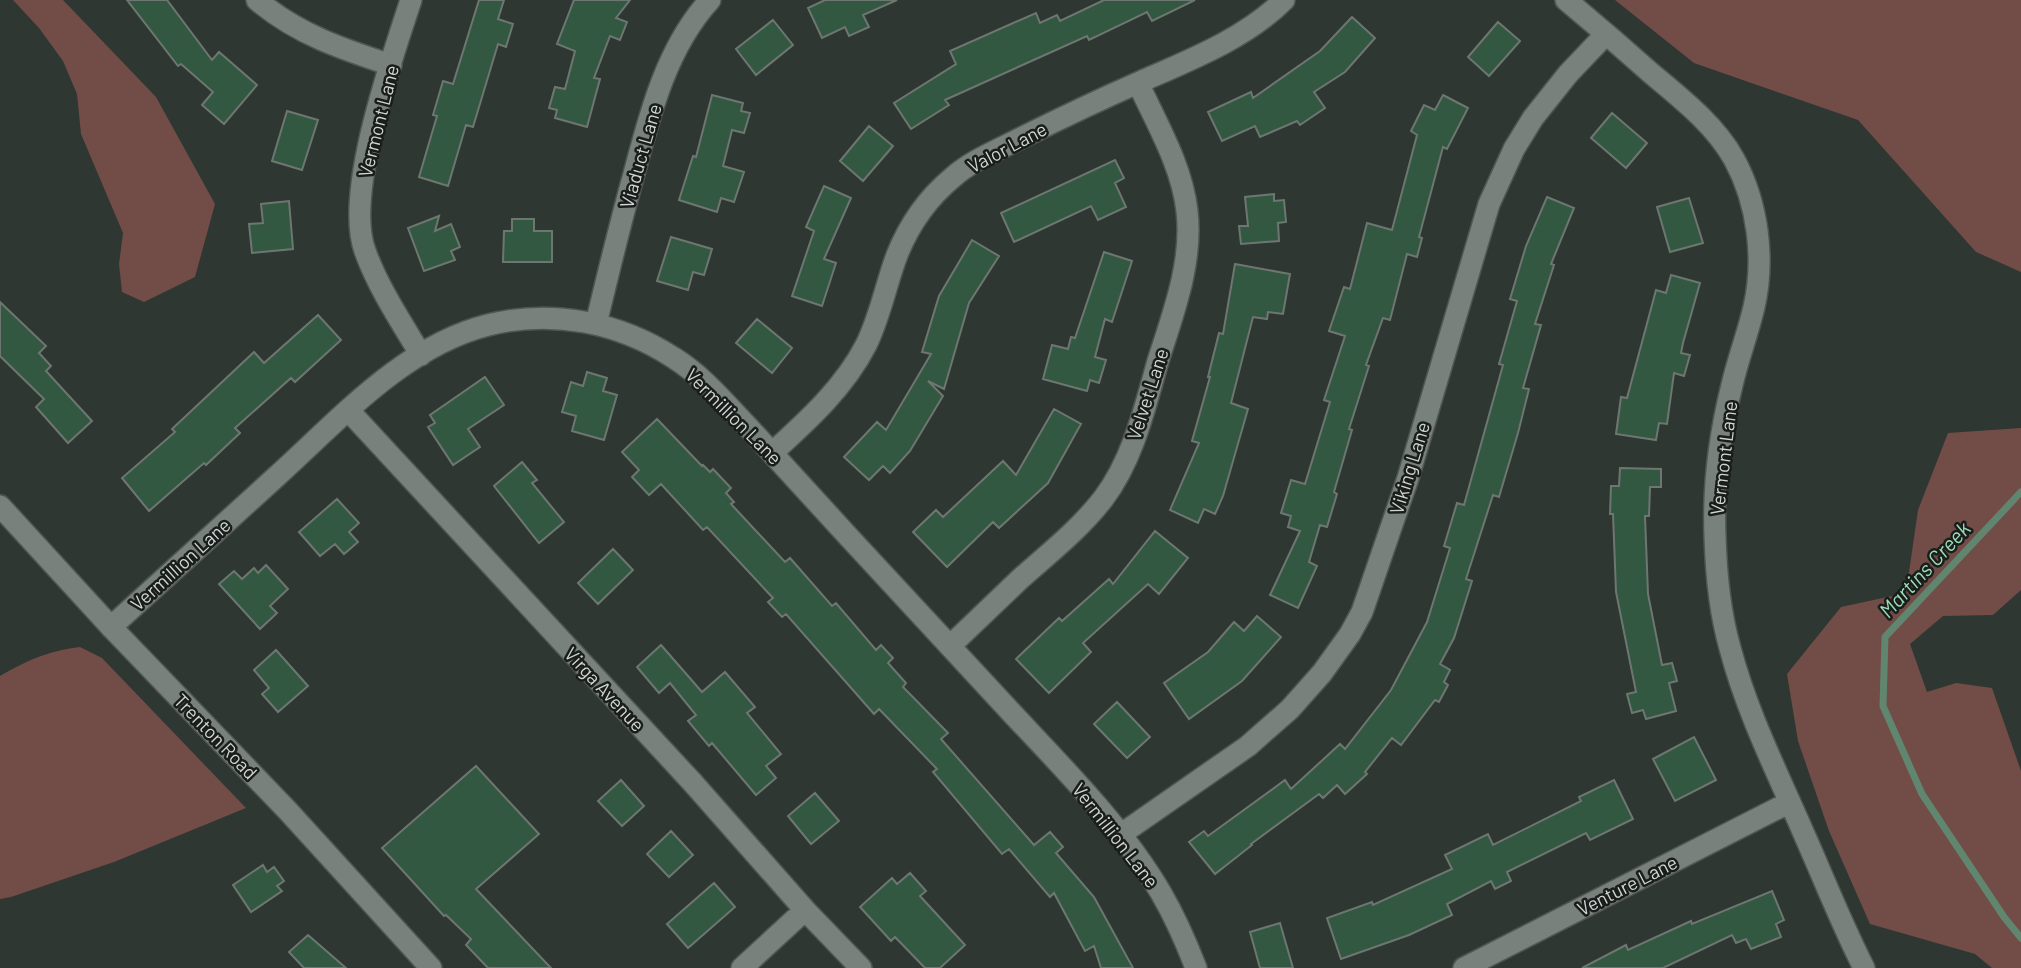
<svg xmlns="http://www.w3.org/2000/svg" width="2021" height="968" viewBox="0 0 2021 968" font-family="Barlow,sans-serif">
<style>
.green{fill:#724c47}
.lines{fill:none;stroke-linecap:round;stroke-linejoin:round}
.stream{stroke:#60866f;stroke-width:7}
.building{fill:#335842;stroke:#6e7671;stroke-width:2}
.street-casing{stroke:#4f5551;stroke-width:24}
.secondary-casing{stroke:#4f5551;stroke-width:24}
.street{stroke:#78817b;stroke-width:21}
.secondary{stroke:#78817b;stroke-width:21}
.labels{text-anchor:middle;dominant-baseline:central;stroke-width:5;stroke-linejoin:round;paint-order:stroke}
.street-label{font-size:19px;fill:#d1d6d3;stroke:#191d1b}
.water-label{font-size:21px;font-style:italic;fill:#9cddb6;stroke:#191d1b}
</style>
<rect width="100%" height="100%" fill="#2f3732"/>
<path class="green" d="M13,0h50l93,97 59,107 -20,73 -51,25 -22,-10 -3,-28 4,-31 -42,-99 -4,-40 -14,-33 -24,-33z
M1615,0h406v272l-45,-20 -118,-132 -164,-57z
M2021,428v162l-28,25 -50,1 -33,28 17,48 29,-9 36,5 29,83v197h-29l-17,-14 -105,-30 -41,-93 -31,-90 -11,-67 54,-67 65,-14 12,-83 30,-77z
M80,647l22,11 144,150 -132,54 -103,35 -11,2v-223c28,-16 48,-25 80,-29z"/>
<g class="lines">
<path class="stream" d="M2021,492l-136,145 -2,69 39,88 82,123 17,21"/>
</g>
<path class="building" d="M127,0h40l45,60 7,-8 38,33 -33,39 -22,-19 11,-13 -32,-28 -3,2z
M479,0h25l-6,19 15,5 -7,23 -8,-3 -25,83 -7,-2 -18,61 -29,-9 18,-61 -4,-1 10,-34 10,3z
M574,0h56l-14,18 11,4 -7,18 -10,-4 -16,42 6,1 -13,48 -32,-9 2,-8 -8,-2 6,-21 10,2 10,-38 -18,-7z
M825,0h72l-34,15 6,12 -20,9 -4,-9 -23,11 -14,-30z
M1104,0h91l-43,21 -5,-9 -58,28 -2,-4 -60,27 -82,37 4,5 -38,24 -17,-26 62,-39 -6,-13 86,-38 4,10 17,-8 3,6z
M1352,17l23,21 -30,34 -31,20 11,16 -25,17 -3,-4 -37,16 -5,-11 -33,15 -14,-29 43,-20 2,6 67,-47z
M773,20l20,25 -37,30 -20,-26z
M1498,22l22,19 -31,35 -21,-19z
M712,95l31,8 -2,8 9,2 -6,20 -12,-3 -9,36 21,6 -10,30 -13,-4 -4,14 -38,-12 14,-44 3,1z
M1443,95l25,13 -21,41 -4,-2 -24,90 3,1 -5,19 -10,-3 -17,66 -7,-2 -17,47 3,1 -20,63 3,1 -18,62 3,2 -10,33 -7,-2 -11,37 8,4 -19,42 -28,-13 30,-64 -12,-4 3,-11 -10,-3 10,-33 14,4 25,-82 -6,-2 21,-64 -16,-5 15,-44 6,2 17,-66 25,7 25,-95 -6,-4 13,-26 11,5z
M287,111l31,9 -16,50 -30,-9z
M1612,113l35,30 -21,25 -35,-30z
M869,126l24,20 -30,35 -23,-20z
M1115,160l9,18 -9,5 11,24 -28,13 -7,-14 -77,36 -13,-29z
M824,186l27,12 -27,61 12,4 -14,43 -30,-10 22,-65 -8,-4z
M1274,194v7l10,-1 2,22 -8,1 1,18 -38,3 -2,-18h9l-3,-29z
M1547,197l27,11 -23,56 3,1 -19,59 6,1 -18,63 6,1 -11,44 -19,64 -6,-2 -27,84 6,2 -18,57 -14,26 10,6 -6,12 4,3 -9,17 -4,-2 -34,45 -9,-7 -27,34 2,2 -22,20 -8,-9 -14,13 -4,-4 -68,50 1,1 -37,29 -26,-32 15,-11 4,5 77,-56 6,9 49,-45 5,5 46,-59 36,-68 23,-74 -6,-2 13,-43 7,2 39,-140 -4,-1 18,-63 -7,-2 16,-53z
M1689,198l14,45 -33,9 -13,-45z
M289,201l4,48 -41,4 -3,-29 14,-1 -2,-19z
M439,216l-4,15 16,-7 9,23 -9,4 4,9 -31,11 -16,-43z
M512,219h22v12h18v31h-49l1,-31h8z
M671,237l41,12 -8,26 -11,-3 -5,18 -31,-9z
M972,240l27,16 -30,47 -25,86 -16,-8 15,15 -33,55 -20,22 -7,-7 -14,14 -25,-23 33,-35 9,8 45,-76 -9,-2 17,-56z
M1104,252l28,9 -20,61 -7,-3 -10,38 11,3 -7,23 -9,-3 -3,11 -44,-12 9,-34 16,4 3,-12 4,1z
M1235,264l55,10 -7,40 -15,-2 -1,7 -14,-2 -22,86 17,6 -25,87 -8,18 -11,-5 -6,14 -28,-13 29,-67 -7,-2 18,-64h-2l11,-44 4,1z
M1671,275l29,8 -17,60 -2,10 9,2 -6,21 -10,-3 -7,51 -8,-1 -3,17 -40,-6 5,-37 6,1 29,-108 10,3z
M0,302l46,44 -7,7 12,13 -5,5 46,50 -24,22 -32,-36 8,-8 -44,-43z
M318,315l23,25 -46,42 -4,-4 -56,50 5,5 -34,32 -2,-2 -55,48 -27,-33 53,-46 -3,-3 82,-77 10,11z
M757,319l35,29 -20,25 -36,-30z
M587,372l20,6 -4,13 14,4 -13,45 -32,-9 4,-15 -14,-4 9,-30 12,4z
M485,377l19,28 -36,24 12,18 -27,18 -25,-38 7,-4 -5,-8z
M1054,409l27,15 -33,59 -49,45 -6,-6 -46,45 -34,-35 23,-22 7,7 60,-56 13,14z
M657,419l45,47 1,-1 7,7 3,-3 18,19 -5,5 8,9 -3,2 54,58 5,-4 42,48 4,-3 40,47 5,-5 12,13 -5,5 18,20 -3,4 45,46 -7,6 93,106 16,-13 13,15 -7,6 38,44 39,71h-32l-7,-22 -9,5 -31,-58 -4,4 -41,-48 -7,5 -69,-82 4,-3 -58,-60 -5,5 -88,-100 -4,3 -14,-15 5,-4 -66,-71 -4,3 -42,-46 -12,11 -17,-18 7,-7 -17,-18z
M522,462l15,18 -5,3 32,39 -25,21 -45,-57z
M1620,468l41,1v18h-11l-1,29h-4l3,78 14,71 10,-2 5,18 -8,2 7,28 -30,8 -3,-9 -11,3 -5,-19 9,-2 -20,-100 -3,-78h-3l1,-28h8z
M337,499l22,24 -10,9 9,10 -14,12 -9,-10 -15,12 -21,-24z
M1155,531l33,27 -29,36 -11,-10 -65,59 8,9 -42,41 -33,-34 43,-41 3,3 47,-42 4,5z
M613,549l20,21 -35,34 -20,-21z
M266,565l22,24 -18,17 7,7 -17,16 -41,-45 15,-13 8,8 12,-11 4,5z
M1257,616l24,21 -39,44 -53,38 -25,-36 44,-31 26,-30 10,9z
M661,645l41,47 23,-20 30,35 -8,6 34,41 -15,12 10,12 -20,17 -44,-52 -3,3 -21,-25 8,-6 -26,-32 -11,10 -22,-26z
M276,650l32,36 -30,26 -16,-18 7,-6 -15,-18z
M1117,702l33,35 -23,21 -33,-34z
M1694,737l22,43 -41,21 -22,-42z
M476,766l63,68 -63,55 75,79h-63l-22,-23 5,-6 -25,-24 -2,1 -62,-68z
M621,780l23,26 -22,20 -24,-25z
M1614,780l19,39 -43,21 -4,-7 -79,39 4,9 -16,8 -4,-8 -44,23 5,11 -43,20 -68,24 -14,-41 45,-16 1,3 79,-36 -7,-14 43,-21 5,11 88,-44 -2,-4z
M815,793l24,28 -28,23 -23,-28z
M671,831l22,24 -24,22 -22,-23z
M263,865l4,7 7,-5 10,14 -7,5 5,5 -31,21 -18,-27z
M910,873l16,18 -6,5 45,49 -25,23h-15l-30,-31 -4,4 -31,-34 32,-29 5,6z
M714,883l21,24 -47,41 -21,-24z
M1772,891l12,29 -8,4 5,13 -30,12 -5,-10 -10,4 -4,-8 -69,33h-81l44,-23 2,5 63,-29 1,3z
M1280,923l13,45h-33l-10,-36z
M308,935l38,33h-42l-15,-16z"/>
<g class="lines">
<defs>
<path id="street" d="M257,0c40,34 85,49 134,65
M411,0c-19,58 -67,194 -46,251 13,36 36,71 56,104
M1566,0c29,24 58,49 86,74 30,25 63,51 82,85 24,44 31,100 20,148 -6,26 -16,52 -22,78 -12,48 -19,101 -17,151 1,36 5,77 15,112 17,65 48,126 74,186 20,45 38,91 60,134
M596,324c12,-50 24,-100 38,-150 16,-61 33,-127 76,-174
M349,411l344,372 112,127 56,58
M772,453c35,-32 72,-65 94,-108 14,-28 20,-61 31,-90 12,-30 31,-57 55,-77 20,-18 46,-28 69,-40 40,-20 80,-39 121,-57 48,-21 104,-43 142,-81
M111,627c55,-50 111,-101 166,-151 62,-56 127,-130 211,-151 64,-16 131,-3 186,33 29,18 52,46 76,71 32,35 64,70 96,105 54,58 108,117 163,176 53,57 112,115 152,183 14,24 25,49 35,75
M950,646c23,-22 46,-44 69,-66 29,-26 60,-50 84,-81 30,-39 42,-92 55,-138 15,-47 35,-99 29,-150 -5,-45 -30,-87 -49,-128
M1120,835l128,-89 42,-37 32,-36 28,-39 12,-22 46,-134 81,-274 25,-55 19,-31 35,-44 38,-40
M742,968l63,-58
M1464,968l326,-166"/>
<path id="secondary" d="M0,506l111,121 177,184 143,157"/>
</defs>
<use href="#street" class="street-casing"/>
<use href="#secondary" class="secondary-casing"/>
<use href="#street" class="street"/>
<use href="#secondary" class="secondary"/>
</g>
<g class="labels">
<g class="street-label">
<text transform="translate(378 121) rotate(-76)">Vermont Lane</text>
<text transform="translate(1007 147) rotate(-28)">Valor Lane</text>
<text transform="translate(640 156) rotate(-74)">Viaduct Lane</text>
<text transform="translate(1147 394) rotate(-72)">Velvet Lane</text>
<text transform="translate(734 416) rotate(45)">Vermillion Lane</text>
<text transform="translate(1723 458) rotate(-83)">Vermont Lane</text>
<text transform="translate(1409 468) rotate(-73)">Viking Lane</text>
<text transform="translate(180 564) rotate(-42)">Vermillion Lane</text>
<text transform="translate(605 689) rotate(47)">Virga Avenue</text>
<text transform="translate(216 736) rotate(46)">Trenton Road</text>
<text transform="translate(1116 835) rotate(52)">Vermillion Lane</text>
<text transform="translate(1627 885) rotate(-27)">Venture Lane</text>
</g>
<g class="water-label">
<text transform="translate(1924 569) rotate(-47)">Martins Creek</text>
</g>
</g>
</svg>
